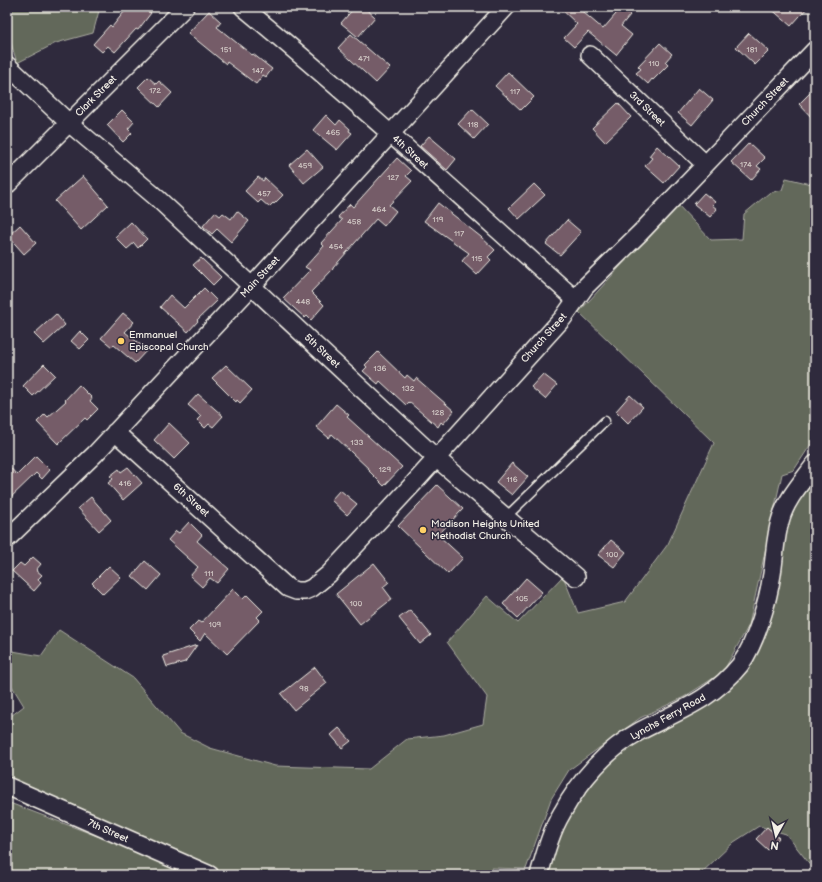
<svg xmlns="http://www.w3.org/2000/svg" width="822" height="882" viewBox="0 0 822 882" font-family="'Balsamiq Sans',sans-serif">
<style>
.green{fill:#62675a;stroke:#abaca1}
.building{fill:#755c68;stroke:#f4f1e8}
.lines{fill:none;stroke-linecap:round;stroke-linejoin:round}
.service-casing{stroke:#f4f1e8;stroke-width:11}
.minor-casing{stroke:#f4f1e8;stroke-width:20}
.service{stroke:#2f2a3d;stroke-width:8}
.minor{stroke:#2f2a3d;stroke-width:17}
.poi-dot{fill:#ffd166;stroke:#2f2a3d;stroke-width:1.5}
.labels{text-anchor:middle;dominant-baseline:central;stroke-width:3;stroke-linejoin:round;paint-order:stroke}
.number-label{font-size:8px;fill:#d4ccc8}
.street-label{font-size:10px;fill:#f4f1e8;stroke:#2f2a3d}
.poi-label{font-size:10px;fill:#f4f1e8;stroke:#2f2a3d;text-anchor:start}
</style>
<rect width="100%" height="100%" fill="#2f2a3d"/>
<filter id="ink" filterUnits="userSpaceOnUse"><feTurbulence type="fractalNoise" baseFrequency=".025" numOctaves="2"/><feDisplacementMap in="SourceGraphic" scale="8" xChannelSelector="R" yChannelSelector="G"/><feConvolveMatrix kernelMatrix="1 2 1 2 8 2 1 2 1" color-interpolation-filters="sRGB"/></filter>
<g filter="url(#ink)">
<path class="green" d="M13,7h87l-7,26 -37,10 -39,20 -10,-33v-14z
M786,178l29,7v253l-21,32 -12,4 -33,151 -26,47 -39,25 -44,21 -71,52 -18,29 -25,70 -34,-1 -11,7h-474v-73l138,52 -138,-75v-60l17,-13 -17,-28v-28l34,6 18,-26 74,48 47,55 30,15 65,18 94,3 38,-30 37,-4 39,-11 4,-27 -40,-55 40,-46 31,27 45,-47 15,37 47,-11 43,-58 46,-101 -135,-131 98,-108 34,36 31,-1 2,-25 25,-21 13,-3z
M815,476v399h-5l2,-8 -26,-33 -27,-8 -25,16 -35,33h-153l16,-48 22,-37 34,-36 114,-70 55,-166z"/>
<path class="building" d="M128,7h16l7,6 -13,17 -2,-1 -21,23 -7,-6 -6,6 -9,-8 17,-19 2,2z
M355,7h9l11,10 -17,20 -17,-14z
M559,7h18l26,22 19,-22 8,8 -9,11 11,9 -16,20 -28,-23 -14,15 -10,-9 13,-14z
M769,7h39l-17,19z
M209,11l12,11 -4,5 35,28 1,-1 19,15 -6,8 -3,-2 -7,9 -29,-22 -1,2 -38,-31z
M749,33l20,18 -14,14 -19,-18z
M351,34l39,34 -14,15 -38,-35z
M660,43l12,11 -7,8 3,3 -15,15 -1,-1 -4,5 -12,-11 5,-4 -3,-3z
M508,72l26,25 -13,13 -26,-24z
M148,77l8,7 3,-3 13,12 -13,14 -21,-20z
M699,88l14,12 -21,25 -14,-12z
M815,88v33l-16,-17z
M618,103l13,14 -26,25 -13,-14z
M472,109l16,15 -14,15 -16,-15z
M122,110l12,12 -6,7 4,4 -9,9 -16,-17z
M326,115l10,10 4,-5 10,9 -1,2 3,2 -15,17 -24,-20z
M429,136l27,23 -9,11 -27,-24z
M749,143l16,15 -8,8 4,3 -10,11 -20,-18z
M657,146l22,20 -15,17 -19,-17 7,-8 -3,-2z
M307,149l16,18 -19,16 -15,-18z
M397,158l14,13 -5,5 6,5 -23,24 7,6 -12,15 -8,-7 -43,49v1l-22,23 13,13 -13,15 -4,-4 -2,2 -22,-20 27,-28 -5,-3 19,-21 -3,-3 21,-23 -4,-3 12,-13 3,3z
M83,176l25,29 -27,25 -26,-29z
M258,177l5,4 2,-3 18,17 -9,9 -1,-1 -4,4 -8,-7 -3,3 -13,-12z
M534,184l11,11 -26,24 -10,-11z
M704,193l11,9 -3,3 5,4 -7,8 -16,-13z
M438,203l43,34 14,13 -7,7 3,3 -14,15 -15,-14 7,-8 -45,-32z
M237,211l12,10 -18,21 -14,-13 -5,5 -9,-8 12,-14 5,4 3,-3 8,6z
M567,220l14,12 -21,23 -14,-11z
M131,222l16,17 -9,9 -4,-5 -7,6 -12,-12z
M20,225l16,18 -12,11 -16,-18z
M201,258l20,19 -8,8 -20,-20z
M204,288l13,13 -20,19 1,1 -10,11 -28,-25 10,-12 14,13z
M123,313l11,9 -9,10 22,18 -12,13 -21,-18 -2,2 -11,-9z
M56,314l9,11 -21,19 -10,-10z
M80,331l9,9 -9,9 -9,-8z
M378,352l27,26 2,-3 7,6 2,-3 38,33 -11,13 -2,-2 -3,5 -29,-25 -3,3 -26,-24 -2,3 -15,-13 4,-4 -2,-2z
M44,364l11,11 -22,21 -10,-10z
M226,365l26,25 -12,13 -3,-3 -1,2 -24,-24z
M543,374l14,11 -12,14 -14,-12z
M79,385l13,13 -2,3 8,8 -11,11 -2,-2 -27,26 -21,-22 8,-8 3,3 18,-16 -1,-1z
M198,394l25,22 -10,11 -4,-3 -4,4 -8,-8 4,-4 -13,-11z
M630,395l13,12 -15,16 -12,-12z
M336,404l13,11 -2,2 55,50 -18,19 -15,-15 1,-1 -38,-36 -3,4 -13,-11z
M169,423l21,20 -16,16 -20,-19z
M36,456l14,14 -8,9 -6,-6 -29,28v-37l10,11z
M512,463l16,14 -16,18 -16,-13z
M128,467l14,16 -19,17 -15,-17 5,-4 -3,-3 9,-7 2,3z
M437,485l26,24 -25,26 25,23 -15,16 -50,-48z
M340,490l17,14 -10,11 -16,-15z
M91,497l20,23 -12,11 -21,-23z
M189,522l13,13 -5,6 32,28 -12,14 -7,-5 -8,9 -12,-11 8,-9 -30,-27 8,-9 3,2z
M611,540l15,12 -12,15 -16,-12z
M33,557l8,7 -5,6 6,5 -4,4 3,4 -7,8 -22,-20 8,-8 4,3z
M145,561l16,14 -13,15 -16,-14z
M374,563l15,19 -6,5 9,12 -32,25 -24,-30z
M109,566l12,11 -18,17 -11,-11z
M526,578l16,14 -24,26 -15,-14z
M233,589l10,10 4,-4 16,16 -6,6 3,3 -33,34 -22,-21 -5,8 -11,-11 9,-9 3,2z
M410,610l21,25 -11,9 -21,-26z
M197,645l-12,17 -18,5 -4,-11z
M315,667l12,16 -33,27 -13,-16z
M339,728l12,13 -9,7 -11,-13z
M767,827l12,11 -11,12 -12,-11z"/>
<g class="lines">
<defs>
<path id="service" d="M506,517l99,-96"/>
<path id="minor" d="M243,7c114,94 222,194 333,293
M590,55l115,109
M7,65l62,58 88,75 279,260 140,119
M7,185l178,-178
M115,432l173,156 8,3h9l7,-3 17,-14 85,-91 149,-165 22,-31 56,-55 174,-182
M7,539l88,-85 157,-168 254,-279
M7,786l203,89
M539,875c6,-21 12,-44 23,-62 18,-33 45,-64 78,-82 38,-20 72,-31 100,-66 16,-22 28,-64 32,-91 3,-19 3,-38 9,-56 6,-20 22,-37 34,-54"/>
</defs>
<use href="#service" class="service-casing"/>
<use href="#minor" class="minor-casing"/>
<use href="#service" class="service"/>
<use href="#minor" class="minor"/>
</g>
</g>
<g class="poi-dot">
<circle cx="121" cy="341" r="4"/>
<circle cx="423" cy="530" r="4"/>
</g>
<g class="labels">
<g class="number-label">
<text x="226" y="49">151</text>
<text x="752" y="49">181</text>
<text x="364" y="58">471</text>
<text x="654" y="63">110</text>
<text x="258" y="70">147</text>
<text x="155" y="90">172</text>
<text x="515" y="91">117</text>
<text x="473" y="124">118</text>
<text x="333" y="132">465</text>
<text x="746" y="164">174</text>
<text x="305" y="165">459</text>
<text x="393" y="177">127</text>
<text x="264" y="193">457</text>
<text x="379" y="209">464</text>
<text x="438" y="219">119</text>
<text x="354" y="221">458</text>
<text x="459" y="233">117</text>
<text x="336" y="246">454</text>
<text x="477" y="258">115</text>
<text x="303" y="301">448</text>
<text x="380" y="368">136</text>
<text x="408" y="388">132</text>
<text x="438" y="412">128</text>
<text x="357" y="442">133</text>
<text x="385" y="469">129</text>
<text x="512" y="479">116</text>
<text x="125" y="483">416</text>
<text x="612" y="554">100</text>
<text x="209" y="573">111</text>
<text x="522" y="598">105</text>
<text x="356" y="603">100</text>
<text x="215" y="624">109</text>
<text x="304" y="688">98</text>
</g>
<g class="street-label">
<text transform="translate(96 96) rotate(-45)">Clark Street</text>
<text transform="translate(765 102) rotate(-46)">Church Street</text>
<text transform="translate(647 109) rotate(44)">3rd Street</text>
<text transform="translate(410 152) rotate(42)">4th Street</text>
<text transform="translate(260 277) rotate(-47)">Main Street</text>
<text transform="translate(544 338) rotate(-48)">Church Street</text>
<text transform="translate(322 351) rotate(43)">5th Street</text>
<text transform="translate(191 500) rotate(42)">6th Street</text>
<text transform="translate(668 717) rotate(-29)">Lynchs Ferry Road</text>
<text transform="translate(108 831) rotate(24)">7th Street</text>
</g>
<g class="poi-label">
<text x="129" y="335">Emmanuel<tspan x="129" dy="12">Episcopal Church</tspan></text>
<text x="431" y="524">Madison Heights United<tspan x="431" dy="12">Methodist Church</tspan></text>
</g>
</g>
<rect width="822" height="882" fill="none" stroke="#2f2a3d" stroke-width="24"/>
<rect x="12" y="12" width="798" height="858" fill="none" stroke="#f4f1e8" stroke-width="1.5" filter="url(#ink)"/>
<g transform="translate(776 836) rotate(188)" stroke="#2f2a3d" stroke-width="3" paint-order="stroke">
<path d="M0-3L7 15L0 10L-7 15Z" fill="#f4f1e8"/>
<text y="-6" font-size="11" font-weight="bold" text-anchor="middle" fill="#f4f1e8">N</text>
</g>
</svg>
